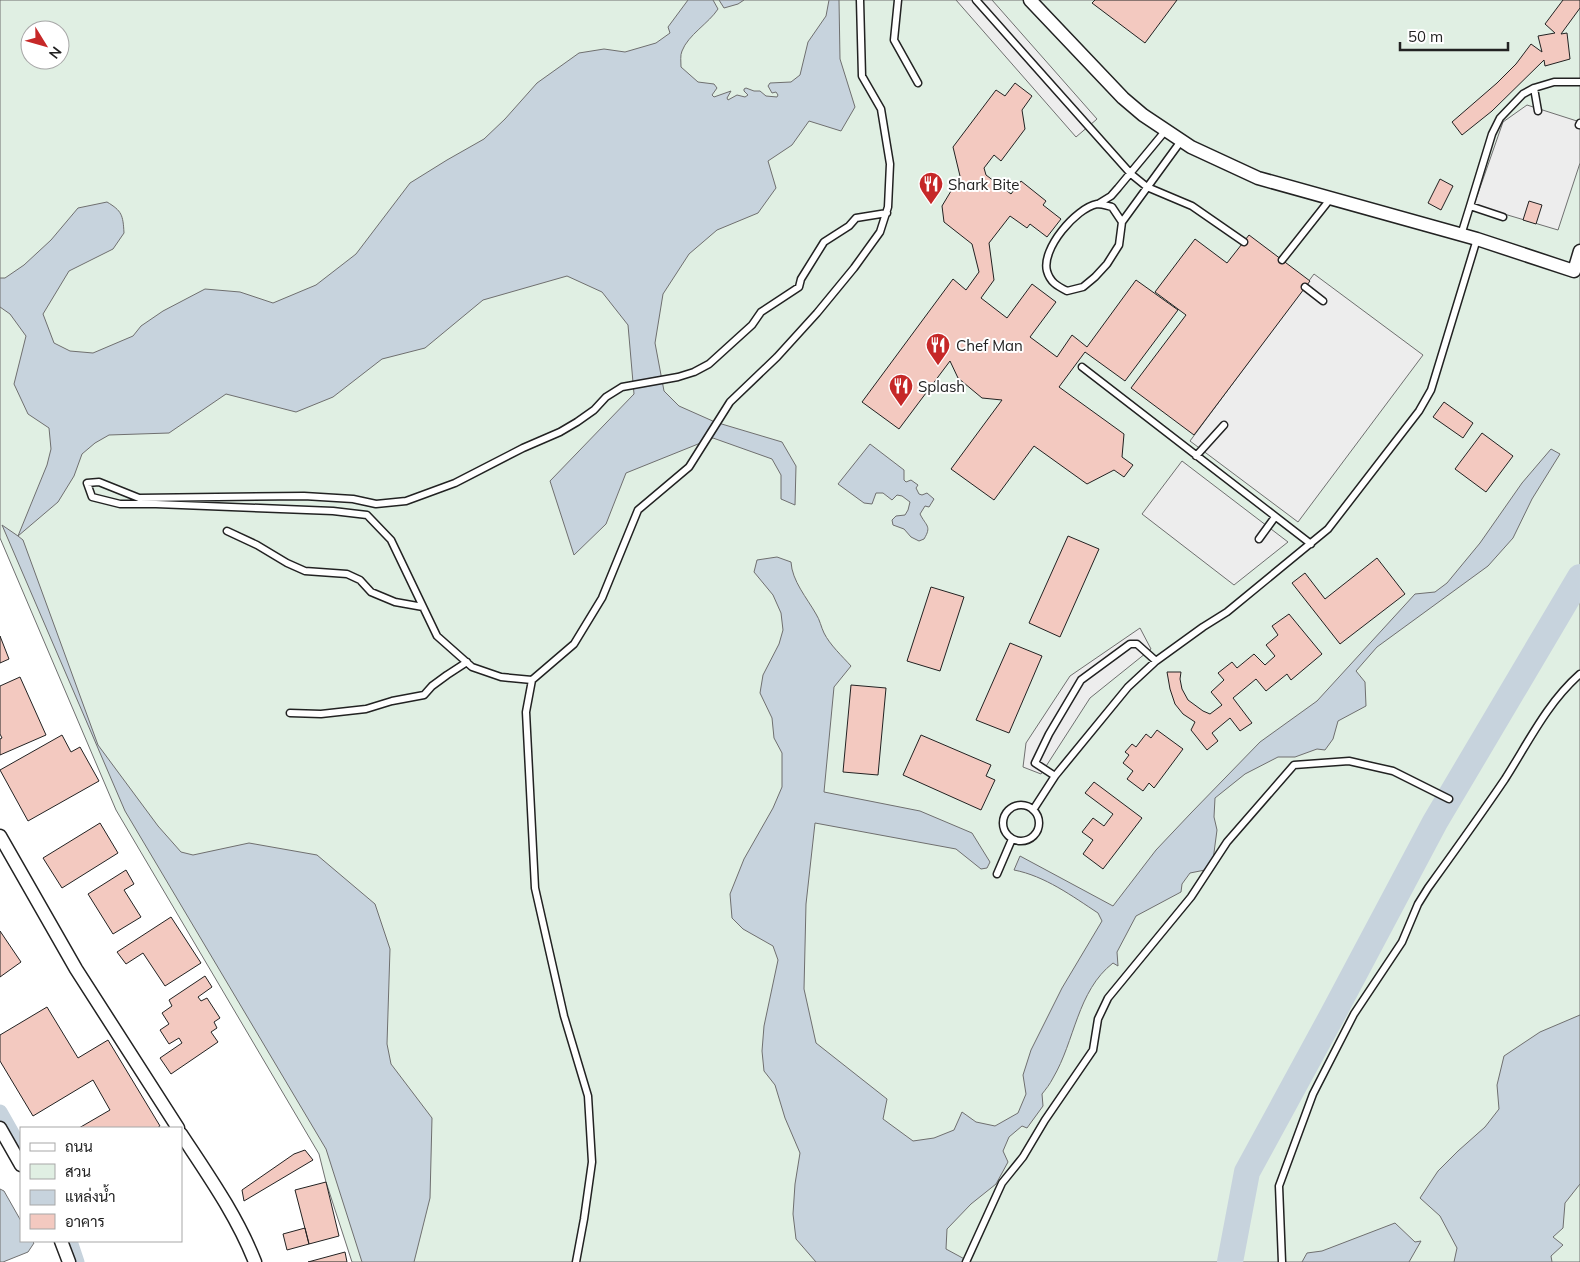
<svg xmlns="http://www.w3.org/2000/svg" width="1580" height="1262" viewBox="0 0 1580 1262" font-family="Mulish,Sarabun,sans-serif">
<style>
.green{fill:#e0efe3;stroke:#6f6f6f;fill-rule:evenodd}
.parking{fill:#ededed;stroke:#6f6f6f}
.water{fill:#c7d3dd;stroke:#6f6f6f}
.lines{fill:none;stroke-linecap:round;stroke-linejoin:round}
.canal{stroke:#c7d3dd;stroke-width:15}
.river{stroke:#c7d3dd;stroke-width:26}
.building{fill:#f3c9c0;stroke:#222}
.service-casing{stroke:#222;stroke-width:9}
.minor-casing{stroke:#222;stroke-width:15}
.service{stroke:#fff;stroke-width:6}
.minor{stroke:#fff;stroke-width:12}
.labels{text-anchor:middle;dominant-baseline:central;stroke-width:4;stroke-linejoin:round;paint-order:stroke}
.poi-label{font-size:15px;fill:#222;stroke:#fff;text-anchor:start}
</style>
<rect width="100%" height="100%" fill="#fff"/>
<path class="green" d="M0,0h1580v251l-6,20 6,2v989h-1228l-26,-80 -7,-28 -203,-344 -116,-272zM30,30h30v30h-30z"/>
<path class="parking" d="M956,0h36l105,119 -21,18z
M1527,105l53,17v41l-22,67 -84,-25 29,-83z
M1314,274l109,81 -125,167 -108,-81z
M1182,461l106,81 -54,43 -92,-71z
M1140,628l11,21 -61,49 -49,76 -18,-7 3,-24 44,-67z"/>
<path class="water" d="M688,0h25l5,9c-9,14 -30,26 -36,42 -2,4 -1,11 -1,16l17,15 16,2 3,4 -5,7 2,2 17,-6 -4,7 1,2 9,-5 8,2 3,-2 -4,-4v-2l2,-1 8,3h6l6,5 11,1 1,-2 -2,-3 -4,1 -4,-7 2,-3 21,-1 9,-7 8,-33 18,-26 3,-16h10l1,59 15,48 -14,24 -32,-10 -17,24 -24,16 8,27 -18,25 -41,17 -28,24 -26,40 -8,49 9,48 15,15 36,16 67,20 14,24 -1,39 -14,-6v-24l-9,-16 -59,-21 -87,35 -20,51 -32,31 -24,-74 84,-87 -6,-69 -26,-33 -35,-16 -84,24 -58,48 -43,11 -49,38 -37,15 -70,-18 -57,39 -60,2 -14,8 -13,11 -8,22 -16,26 -40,34 5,4 75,205 60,81 23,26 12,3 56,-12 68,12 58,49 15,45 -3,95 4,20 41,54 -2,80 -16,64h-52l-36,-113 -201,-338 -123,-286 16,11 29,-71 4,-16 -2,-21 -21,-14 -14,-30 12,-48 -16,-22 -10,-7v-29h5l19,-13 27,-25 27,-32 29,-6c15,9 16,13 17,31l-11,16 -44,22 -26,43 11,29 16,8 23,2 40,-17 8,-10 22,-15 42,-22 35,3 33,11 43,-18 40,-31 54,-71 37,-23 37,-21 21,-20 32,-36 42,-30 25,-4 21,3 31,-9 14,-10 -2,-6z
M719,0h25l-6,4 -14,4z
M870,444l34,26v10l2,2 5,-2 7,5 -2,3 3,6 3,1 5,-2 7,6 -5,8 -4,-1 -5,8c6,12 12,12 4,25l-5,2 -8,-4 -7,-8 -11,-4 -1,-5 4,-4 9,-1 3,-5 2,-8 -8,-6 -5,-1 -5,5 -9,-7h-7l-4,11 -8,-1 -26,-19z
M1551,449l9,5 -28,45 -19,39 -25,28 -111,81 -21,24 9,11 1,24 -28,15 -5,18 -8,11 -8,-1 -22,8h-17l-33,17 -30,24 -1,19 3,13 -4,30 -8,10 -15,3 -8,11 -1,8 -45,24 -19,36 1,14 -5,-3c-36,28 -38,78 -60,115 -3,6 -7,11 -11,16l1,12 -16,22 -5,-2 -13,11 -6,14 5,11 -12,22 -25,20 -24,25 -1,20 24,13h-154l-20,-23 -3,-25 2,-30 5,-31 -15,-35 -10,-33 -11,-14 -2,-20 2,-25 14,-66 -5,-14 -30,-17 -11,-11 -2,-24 14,-35 29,-51 9,-21v-34l-8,-15 -2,-20 -12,-25 3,-18 16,-31 4,-14 -2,-17 -8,-18 -19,-23 3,-12 20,-3 14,5c1,19 16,36 25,52 4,6 5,13 8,19 6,12 18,23 27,33l-17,21 -10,105 96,19 52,22 18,29 -3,6 -6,1 -25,-20 -141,-26 -9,81 -2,85 12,54 71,56 -4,20 30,22 21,-3 20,-8 8,-18 14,10 19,4 23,-13 8,-19 -3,-19 8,-25 31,-62 40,-67 -4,-8c-26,-17 -53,-37 -84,-43l6,-14 93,50 43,-56 35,-37 69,-71 57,-41 98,-107 20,-2 12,-9 33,-40 42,-60z
M1580,1015v169l-15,19 -2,25 -10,9 10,8 -12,11 1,6h-98l3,-14 -17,-32 -20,-18 18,-27 20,-20 27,-24 14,-18 -2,-24 7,-29 36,-24z
M0,1189l4,2 17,30v20h11l2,2 -6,9 -25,10h-3z
M1395,1223l20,19 6,-1 -12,21h-107l5,-9 15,-2z"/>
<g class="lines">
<path class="canal" d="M0,1112l21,37
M70,1241l7,21"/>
<path class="river" d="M1230,1262l17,-90 86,-158 102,-192 145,-245"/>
</g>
<path class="building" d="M1095,0h82l-32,43 -53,-40z
M1563,0h17v8l-19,26 6,-1 3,26 -25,7 -1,-6 -52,51 -30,24 -10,-13 45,-39 19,-19 15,-20 11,8 -4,-16 17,-3 -10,-9z
M1015,83l17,13 -10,14 3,19 -24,32 -7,-6 -10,13 2,7 25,19 10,-13 25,20 -3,4 18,14 -14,18 -17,-13 -3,4 -17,-12 -21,27 5,37 -13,18 26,20 25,-34 24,18 -26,35 27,20 15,-22 15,12 49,-67 42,30 -53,71 -40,-29 -26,35 65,47 -2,23 11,8 -9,12 -10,-7 -27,14 -53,-38 -40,54 -43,-31 51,-69 -20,-2 -24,-20 -8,-17 -51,68 -37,-27 91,-123 13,11 13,-18 -7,-28 -28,-22 -2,-16 18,-30 -7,-29 43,-57 9,6z
M1440,179l13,7 -12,24 -13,-7z
M1529,201l13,4 -6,19 -13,-4z
M1249,235l61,46 -116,154 -63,-47 55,-73 -31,-23 40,-53 32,24z
M1444,402l29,21 -10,15 -30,-21z
M1482,433l31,23 -27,36 -31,-23z
M1068,536l31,13 -39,88 -31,-14z
M1377,558l28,36 -65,50 -48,-61 13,-10 20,26z
M931,587l33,10 -24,74 -33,-10z
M1289,614l33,40 -31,26 -4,-6 -21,17 -10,-12 -23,19 19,25 -12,8 -10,-13 -18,15 6,8 -11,9 -16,-20 4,-8 -12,-8 -8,-10 -5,-15 -3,-17h14l-1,7 2,10 6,11 15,11 7,3 12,-9 -11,-13 13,-12 -6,-7 14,-11 5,6 17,-14 11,11 10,-9 -9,-11 12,-10 -6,-9z
M0,636l9,23 -9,4z
M1010,643l32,13 -33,77 -33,-13z
M20,677l26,58 -46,20v-16l2,-1 -2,-4v-48z
M851,685l35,3 -8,87 -35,-3z
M1157,730l26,19 -29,39 -5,-5 -6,8 -16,-12 6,-8 -10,-8 6,-8 -4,-3 7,-8 4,3 10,-13 5,4z
M62,735l9,17 9,-5 19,34 -71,40 -28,-51z
M921,735l70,30 -5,11 9,4 -14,30 -78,-35z
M1094,782l48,36 -39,51 -20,-15 10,-14 -11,-8 11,-14 11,8 9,-12 -28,-21z
M100,823l18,30 -56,35 -19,-30z
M126,870l8,14 -10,6 17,27 -28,17 -25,-40z
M171,917l30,46 -36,23 -22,-33 -17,11 -9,-12z
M0,931l21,31 -21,15z
M205,976l7,11 -14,10 3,4 6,-3 13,20 -6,4 3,6 -6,4 7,10 -47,32 -11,-16 22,-15 -3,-5 -10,6 -9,-14 9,-6 -7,-11 10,-7 -3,-6z
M47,1007l31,51 30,-18 52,86 -3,2h-78l31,-18 -17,-30 -60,36 -33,-55v-26z
M305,1150l8,10 -69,41 -2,-11 52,-36z
M326,1182l13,54 -30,8 -14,-54z
M305,1228l4,16 -22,6 -4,-16z
M345,1252l2,10h-39z"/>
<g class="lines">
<defs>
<path id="service" d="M898,0l-4,40 24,43
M976,0l155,174 16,13 45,19 52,36
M1534,88l4,23
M1579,125l1,-2
M1098,204l13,-8 7,-8 48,-58
M1503,217l-33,-11 22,-72 8,-16 23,-24 11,-6 20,-6h26
M1122,222l-10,-15c-4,-1 -11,-3 -15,-3 -21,4 -56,45 -50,67 3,11 10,15 20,20l16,-4 12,-10 12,-13 12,-19 3,-23 59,-81
M1461,235l9,-29
M1282,260l49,-62
M1305,287l18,14
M1082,367l229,177
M1196,456l28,-31
M227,531l30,14 30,18 18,8 42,3 13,6 11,12 24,10 28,5
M1259,539l16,-22
M532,680l-31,-3 -29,-10 -35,-31 -46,-96 -24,-25 -34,-4 -177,-7h-36l-28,-7 -5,-14 12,-1 40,16 165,-2 49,3 23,5 30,-3 49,-18 68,-35 37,-16 17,-10 17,-12 12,-13 16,-10 56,-10 16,-5 15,-8 43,-39 9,-13 38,-25 2,-8 23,-37 25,-16 7,-8 31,-5
M290,713l31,1 45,-5 26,-8 32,-6 8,-9 15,-11 20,-13
M1055,776l-20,-13 14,-29 32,-54 49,-36h7l19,17
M1003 823a18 18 0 1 1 36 0a18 18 0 1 1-36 0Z
M1033,810l22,-34 73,-89 28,-26 47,-34 24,-15 101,-83 91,-118 12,-21 46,-151
M997,874l15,-35
M576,1262l8,-43 8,-57 -4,-66 -24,-80 -29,-128 -9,-176 6,-32 42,-36 28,-46 36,-88 51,-43 41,-65 47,-45 40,-44 37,-45 26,-36 8,-25 2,-43 -9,-55 -19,-33 -2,-76
M966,1262l36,-79 21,-26 22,-37 48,-70 5,-31 10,-21 83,-101 36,-55 67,-77 55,-4 44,10 56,28
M1282,1262l-3,-76 34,-92 41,-80 48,-72 16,-38 10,-16c26,-36 52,-72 77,-109 23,-36 42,-76 75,-105"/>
<path id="minor" d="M1030,0l93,98 20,17 48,32 67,31 219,61 97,32 6,-20
M0,836l76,133 102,159
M0,1128l21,37
M181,1134c27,41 56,82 74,128
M61,1241l8,21"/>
</defs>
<use href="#service" class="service-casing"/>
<use href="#minor" class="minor-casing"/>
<use href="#service" class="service"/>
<use href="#minor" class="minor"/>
</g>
<defs>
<symbol id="restaurant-pin" viewBox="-11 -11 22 30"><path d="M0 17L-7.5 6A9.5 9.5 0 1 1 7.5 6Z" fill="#c62828" stroke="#fff"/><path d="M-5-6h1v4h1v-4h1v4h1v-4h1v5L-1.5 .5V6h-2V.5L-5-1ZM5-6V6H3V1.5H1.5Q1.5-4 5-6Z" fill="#fff"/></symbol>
</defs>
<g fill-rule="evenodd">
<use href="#restaurant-pin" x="917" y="170" width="28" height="38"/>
<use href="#restaurant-pin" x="924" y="331" width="28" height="38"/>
<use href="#restaurant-pin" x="887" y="372" width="28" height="38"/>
</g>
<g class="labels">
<g class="poi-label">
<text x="948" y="184">Shark Bite</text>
<text x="956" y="345">Chef Man</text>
<text x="918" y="386">Splash</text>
</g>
</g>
<rect x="20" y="1127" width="162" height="115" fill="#ffffff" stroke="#a7a7a7"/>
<rect x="30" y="1143" width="25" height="8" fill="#ffffff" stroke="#a7a7a7"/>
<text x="65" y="1152" font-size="15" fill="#222222">ถนน</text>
<rect x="30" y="1164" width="25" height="15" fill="#e0efe3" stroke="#a7a7a7"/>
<text x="65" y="1177" font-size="15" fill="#222222">สวน</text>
<rect x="30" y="1190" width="25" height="15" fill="#c7d3dd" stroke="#a7a7a7"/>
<text x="65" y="1202" font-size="15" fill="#222222">แหล่งน้ำ</text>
<rect x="30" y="1214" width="25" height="15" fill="#f3c9c0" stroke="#a7a7a7"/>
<text x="65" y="1227" font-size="15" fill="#222222">อาคาร</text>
<g transform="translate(45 45) rotate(127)"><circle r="24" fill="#ffffff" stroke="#a7a7a7"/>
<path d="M0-4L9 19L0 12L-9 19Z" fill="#c62828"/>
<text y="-8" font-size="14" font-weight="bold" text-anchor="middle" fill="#222222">N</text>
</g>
<path d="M1400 42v8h108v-8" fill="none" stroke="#222222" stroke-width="2.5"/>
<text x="1408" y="42" font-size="15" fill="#222222" stroke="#ffffff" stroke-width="4" paint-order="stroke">50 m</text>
</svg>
